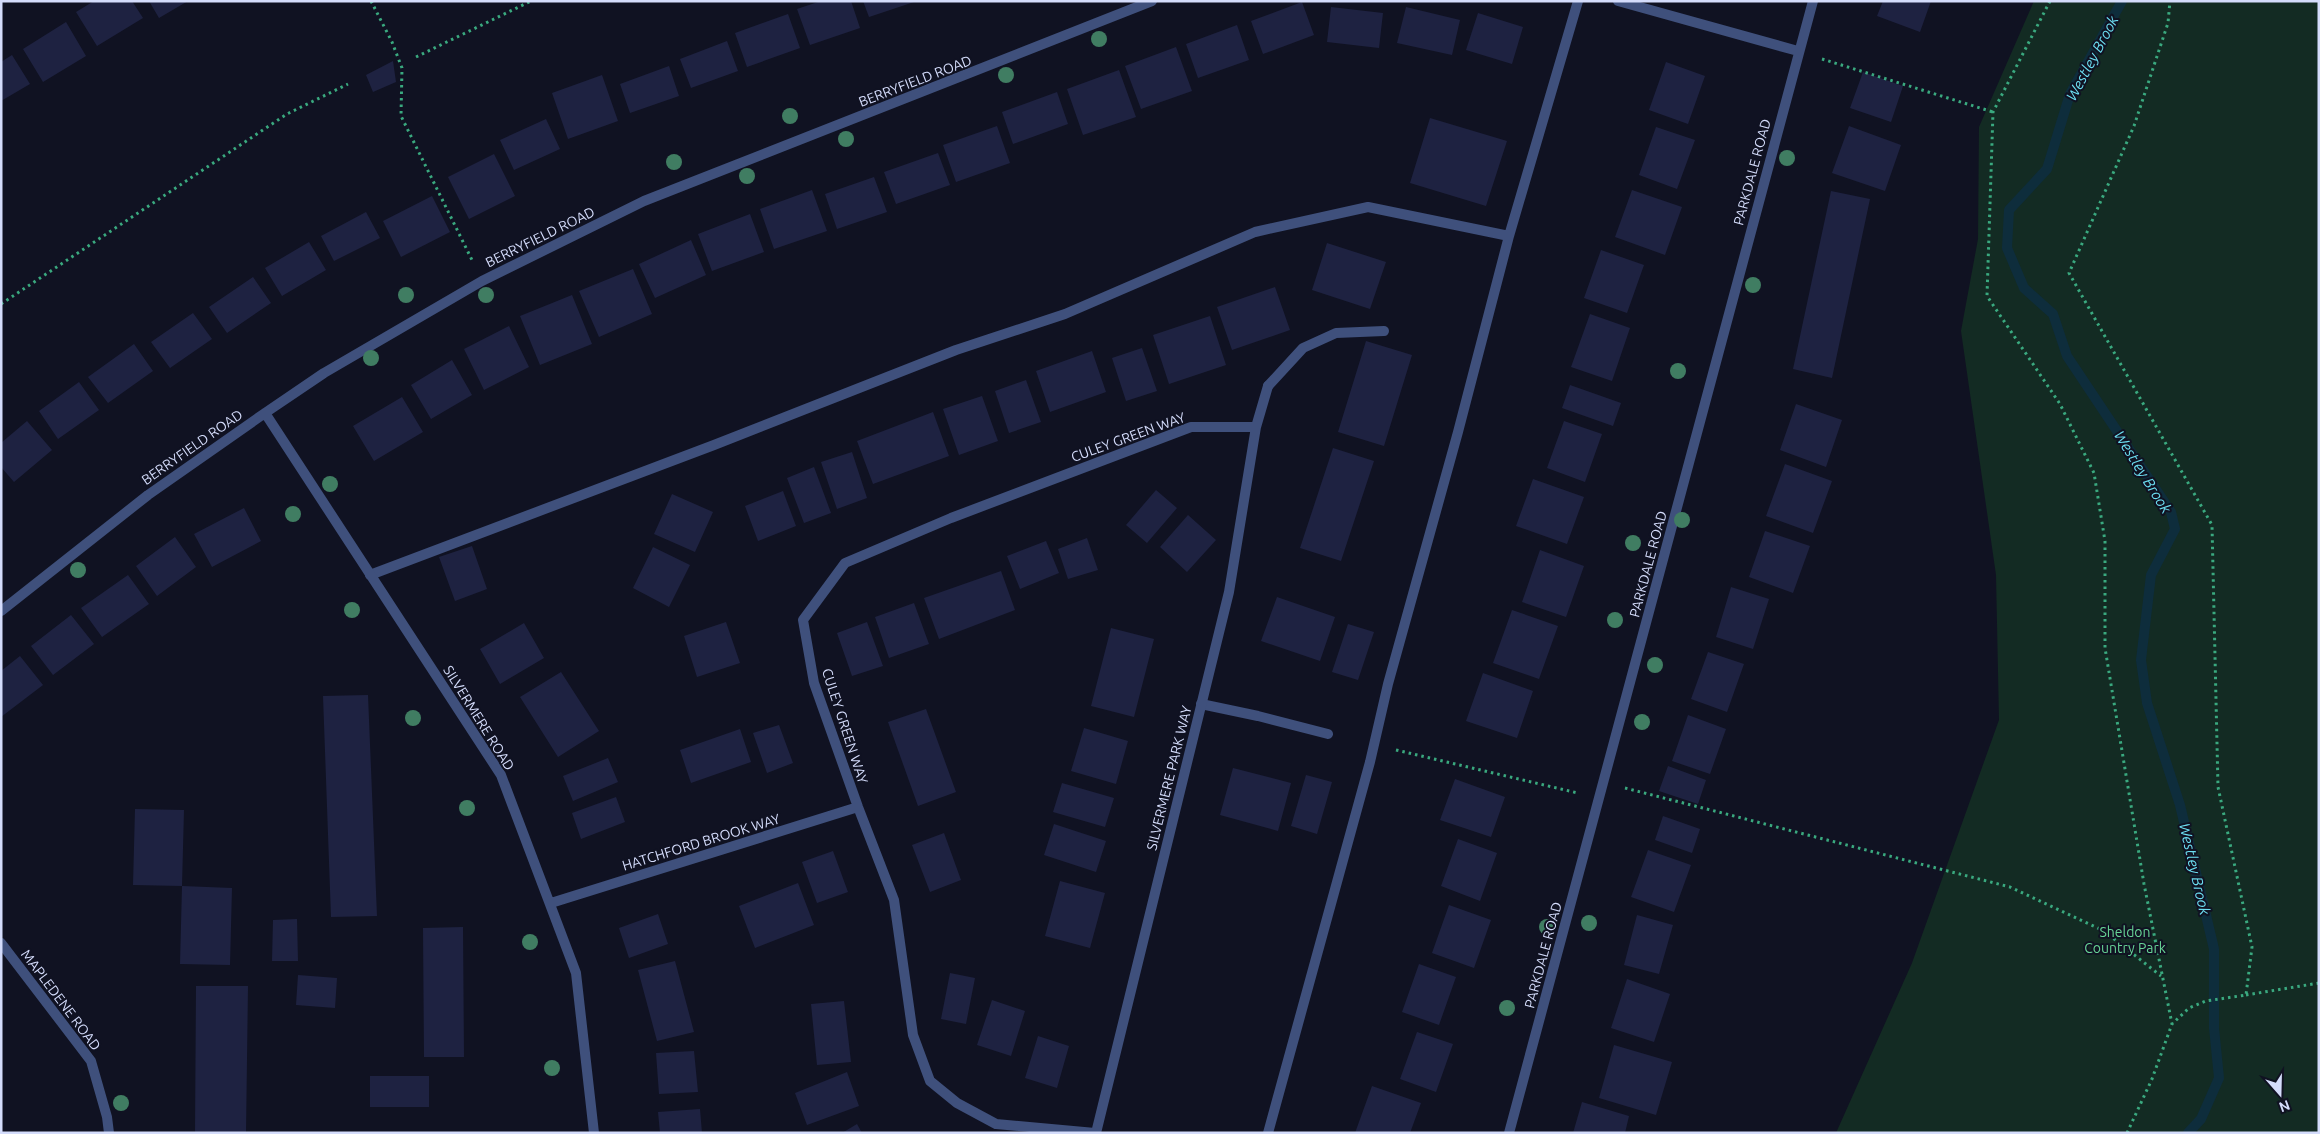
<svg xmlns="http://www.w3.org/2000/svg" width="2320" height="1134" viewBox="0 0 2320 1134" font-family="Ubuntu,sans-serif">
<style>
.green{fill:#132b23}
.lines{fill:none;stroke-linecap:round;stroke-linejoin:round}
.stream{stroke:#0e2d3c;stroke-width:10}
.building{fill:#1e2241}
.path{stroke:#3aa97f;stroke-width:3;stroke-dasharray:2.5 4;stroke-linecap:butt}
.service{stroke:#3f507c;stroke-width:10}
.minor{stroke:#3f507c;stroke-width:10}
.tree{fill:#407d62}
.labels{text-anchor:middle;dominant-baseline:central;stroke-width:4;stroke-linejoin:round;paint-order:stroke}
.street-label{font-size:14px;fill:#d4dcfb;stroke:#101222}
.park-label{font-size:14px;fill:#67d496;stroke:#101222}
.water-label{font-size:15px;font-style:italic;fill:#6cdef1;stroke:#101222}
</style>
<rect width="100%" height="100%" fill="#101222"/>
<path class="green" d="M2034,1h285v1132h-483l76,-170 87,-243 -3,-145 -35,-244 17,-92 1,-112z"/>
<g class="lines">
<path class="stream" d="M2122,1l-52,93 -23,75 -38,41 -2,38 17,40 29,26 14,42 104,156 4,17 -24,46 -10,85 6,43 33,102 34,144v79l5,50 -18,41 -13,14"/>
</g>
<path class="building" d="M94,1h38l11,17 -46,28 -21,-34z
M149,1h39l-29,17z
M821,1h30l9,27 -50,17 -13,-36z
M863,1h51v1l-45,15z
M1883,1h48l-11,31 -43,-16z
M1302,2l12,33 -51,19 -12,-33z
M1331,7l52,6 -4,35 -52,-6z
M1406,7l54,13 -8,35 -55,-12z
M1478,13l45,14 -11,37 -46,-14z
M788,14l12,34 -53,19 -12,-34z
M66,22l20,34 -43,26 -20,-33z
M1237,25l12,35 -51,18 -12,-34z
M727,41l11,30 -47,17 -11,-29z
M1176,47l16,44 -51,18 -16,-43z
M12,55l18,29 -29,17v-39z
M393,61l3,21 -23,10 -7,-17z
M1666,62l39,14 -17,48 -39,-14z
M669,66l10,30 -49,17 -10,-29z
M1119,70l17,47 -53,18 -16,-46z
M1863,72l40,14 -12,36 -41,-14z
M602,75l16,46 -50,18 -16,-46z
M1057,92l11,32 -55,20 -11,-32z
M1430,118l77,23 -21,65 -76,-23z
M546,119l14,30 -46,21 -14,-30z
M997,126l13,37 -54,19 -13,-37z
M1849,126l52,19 -16,46 -53,-18z
M1656,127l39,13 -18,49 -38,-14z
M938,153l12,32 -54,19 -12,-32z
M494,154l21,42 -46,23 -21,-42z
M874,177l13,35 -50,17 -12,-35z
M812,190l15,41 -53,18 -14,-40z
M1632,190l50,17 -17,48 -50,-18z
M1831,191l39,8 -38,179 -39,-9z
M432,196l18,36 -49,25 -18,-36z
M366,212l14,26 -46,23 -13,-25z
M750,214l14,38 -52,19 -14,-37z
M691,240l15,35 -51,23 -16,-34z
M309,242l17,28 -44,26 -17,-28z
M1327,243l59,19 -16,47 -58,-19z
M1601,250l43,15 -17,48 -43,-15z
M633,269l19,45 -53,23 -20,-46z
M253,277l18,26 -44,30 -18,-26z
M1275,287l15,43 -58,20 -15,-43z
M572,295l20,49 -52,21 -20,-49z
M193,313l19,26 -42,29 -19,-26z
M1590,314l40,14 -18,53 -41,-14z
M1210,316l16,49 -57,19 -16,-49z
M509,326l20,41 -45,23 -20,-41z
M1366,341l46,14 -28,91 -46,-14z
M134,344l19,27 -45,32 -20,-26z
M1142,348l15,43 -31,10 -14,-43z
M1092,351l14,41 -56,20 -14,-41z
M452,360l20,35 -41,24 -20,-34z
M1026,380l15,42 -32,11 -14,-42z
M79,382l20,28 -41,29 -19,-28z
M1570,385l51,18 -8,23 -51,-18z
M982,396l16,45 -39,14 -16,-46z
M402,397l21,35 -49,29 -21,-35z
M1796,404l46,16 -16,47 -46,-17z
M933,412l16,44 -76,28 -16,-43z
M27,421l25,29 -38,32 -13,-15v-24z
M1564,421l38,13 -17,48 -38,-14z
M1333,448l41,13 -33,100 -41,-13z
M852,452l15,46 -30,11 -16,-47z
M1785,464l47,17 -19,52 -47,-17z
M814,467l17,46 -27,10 -17,-45z
M1533,479l51,18 -17,47 -51,-18z
M1156,490l21,18 -30,35 -21,-18z
M783,491l13,35 -38,15 -13,-35z
M672,494l41,18 -18,40 -41,-18z
M244,508l17,33 -49,26 -18,-33z
M1188,515l28,25 -29,32 -27,-25z
M1765,531l45,15 -17,47 -44,-16z
M175,537l21,30 -39,29 -21,-30z
M1087,538l11,32 -30,9 -10,-30z
M1046,541l13,32 -39,16 -13,-33z
M472,546l15,43 -32,12 -16,-44z
M653,547l37,18 -21,42 -36,-19z
M1540,550l44,16 -18,51 -44,-15z
M1001,571l14,39 -76,29 -15,-41z
M128,575l21,29 -47,33 -21,-29z
M1731,587l38,12 -16,50 -37,-12z
M1277,597l58,20 -15,44 -59,-20z
M914,603l15,41 -40,14 -14,-41z
M1512,610l46,16 -19,53 -46,-16z
M71,615l23,29 -41,31 -22,-29z
M726,622l14,41 -43,14 -13,-41z
M867,622l16,44 -31,10 -15,-43z
M524,623l20,35 -44,26 -20,-35z
M1348,624l26,8 -16,48 -26,-8z
M1111,628l43,11 -20,78 -43,-11z
M1708,652l36,12 -17,48 -36,-13z
M20,656l23,29 -42,32v-46z
M561,672l38,59 -41,26 -38,-60z
M1483,673l50,18 -16,47 -51,-17z
M368,695l9,221 -46,1 -8,-221z
M926,709l30,83 -38,14 -30,-84z
M1688,715l38,14 -16,45 -38,-13z
M779,725l14,38 -26,10 -14,-40z
M1084,728l44,13 -12,43 -45,-13z
M740,729l11,33 -60,21 -11,-33z
M608,758l10,24 -45,19 -10,-25z
M1668,766l38,14 -8,24 -39,-13z
M1233,768l58,15 -13,48 -58,-16z
M1306,775l26,7 -15,52 -26,-8z
M1455,779l50,18 -14,40 -51,-17z
M1062,783l52,15 -9,29 -52,-15z
M616,797l9,25 -44,17 -9,-26z
M135,809l49,1 -2,76 -49,-1z
M1663,816l37,13 -8,24 -37,-13z
M1054,824l52,17 -10,31 -52,-17z
M944,833l17,47 -31,12 -18,-47z
M1458,839l39,14 -17,48 -39,-15z
M1648,850l43,15 -17,47 -43,-15z
M833,851l15,41 -31,11 -15,-41z
M1060,881l45,12 -15,55 -45,-12z
M798,883l16,42 -59,23 -16,-42z
M182,886l50,2 -2,77 -50,-1z
M1449,905l42,15 -17,48 -42,-15z
M658,914l10,30 -39,14 -10,-30z
M1637,915l36,10 -14,49 -35,-9z
M297,919l1,42h-26l1,-41z
M463,927l1,130h-40l-1,-129z
M675,961l19,71 -37,9 -19,-71z
M1419,964l37,13 -17,48 -37,-13z
M950,973l25,5 -9,46 -25,-5z
M298,975l39,3 -2,30 -39,-3z
M1627,979l43,15 -16,48 -43,-14z
M196,986h52l-2,147h-51z
M992,1000l33,11 -14,45 -34,-11z
M844,1001l7,61 -34,3 -6,-61z
M1417,1032l36,12 -17,48 -36,-13z
M1038,1036l31,10 -12,42 -32,-10z
M1614,1045l58,17 -16,53 -57,-17z
M694,1051l4,41 -39,2 -3,-41z
M847,1072l12,34 -52,19 -12,-32z
M370,1076h59v31h-59z
M1372,1086l49,17 -11,30h-55z
M1582,1102l47,14 -4,17h-52z
M700,1109l2,24h-42l-2,-21z
M857,1124l5,9h-20z"/>
<g class="lines">
<path class="path" d="M371,1l21,41 10,26 -1,48 71,144
M2050,1l-57,111 -6,184 73,108 34,69 11,68v107l39,236 28,140
M416,57l115,-56
M1822,59l171,53
M1,304l286,-190 61,-30
M1396,750l182,43
M1625,788l385,99 94,44 57,45
M2246,995l73,-12
M2127,1133l25,-54 20,-55 17,-16 17,-7 40,-6 6,-48 -34,-160 -6,-262 -143,-252 65,-147 34,-103 2,-22"/>
<path class="service" d="M1268,386l35,-38 33,-15 48,-2
M370,575l344,-130 242,-95 109,-36 190,-82 113,-25 141,29 69,-235
M1201,704l57,12 70,18
M1268,1133l102,-371 18,-78 70,-252 51,-196"/>
<path class="minor" d="M1618,1l180,50
M265,413l236,362 75,198 18,160
M1,611l147,-116 117,-82 59,-40 158,-92 162,-80 508,-200
M551,903l307,-96
M1,943l90,118 16,56 2,16
M1095,1133l-99,-9 -39,-21 -27,-22 -17,-46 -19,-135 -36,-93 -44,-124 -11,-63 42,-57 106,-45 240,-91h65
M1096,1133l133,-541 27,-165 12,-41
M1509,1133l304,-1132"/>
</g>
<g class="tree">
<circle cx="1099" cy="39" r="8"/>
<circle cx="1006" cy="75" r="8"/>
<circle cx="790" cy="116" r="8"/>
<circle cx="846" cy="139" r="8"/>
<circle cx="1787" cy="158" r="8"/>
<circle cx="674" cy="162" r="8"/>
<circle cx="747" cy="176" r="8"/>
<circle cx="1753" cy="285" r="8"/>
<circle cx="406" cy="295" r="8"/>
<circle cx="486" cy="295" r="8"/>
<circle cx="371" cy="358" r="8"/>
<circle cx="1678" cy="371" r="8"/>
<circle cx="330" cy="484" r="8"/>
<circle cx="293" cy="514" r="8"/>
<circle cx="1682" cy="520" r="8"/>
<circle cx="1633" cy="543" r="8"/>
<circle cx="78" cy="570" r="8"/>
<circle cx="352" cy="610" r="8"/>
<circle cx="1615" cy="620" r="8"/>
<circle cx="1655" cy="665" r="8"/>
<circle cx="413" cy="718" r="8"/>
<circle cx="1642" cy="722" r="8"/>
<circle cx="467" cy="808" r="8"/>
<circle cx="1589" cy="923" r="8"/>
<circle cx="1547" cy="927" r="8"/>
<circle cx="530" cy="942" r="8"/>
<circle cx="1507" cy="1008" r="8"/>
<circle cx="552" cy="1068" r="8"/>
<circle cx="121" cy="1103" r="8"/>
</g>
<g class="labels">
<g class="street-label">
<text transform="translate(915 81) rotate(-21)">BERRYFIELD ROAD</text>
<text transform="translate(1752 172) rotate(-75)">PARKDALE ROAD</text>
<text transform="translate(540 237) rotate(-26)">BERRYFIELD ROAD</text>
<text transform="translate(1128 437) rotate(-20)">CULEY GREEN WAY</text>
<text transform="translate(192 447) rotate(-35)">BERRYFIELD ROAD</text>
<text transform="translate(1648 564) rotate(-75)">PARKDALE ROAD</text>
<text transform="translate(479 718) rotate(58)">SILVERMERE ROAD</text>
<text transform="translate(845 726) rotate(72)">CULEY GREEN WAY</text>
<text transform="translate(1169 778) rotate(-76)">SILVERMERE PARK WAY</text>
<text transform="translate(701 842) rotate(-17)">HATCHFORD BROOK WAY</text>
<text transform="translate(1543 955) rotate(-75)">PARKDALE ROAD</text>
<text transform="translate(61 1000) rotate(53)">MAPLEDENE ROAD</text>
</g>
<g class="park-label">
<text x="2125" y="932">Sheldon<tspan x="2125" dy="16">Country Park</tspan></text>
</g>
<g class="water-label">
<text transform="translate(2092 58) rotate(-62)">Westley Brook</text>
<text transform="translate(2143 472) rotate(58)">Westley Brook</text>
<text transform="translate(2195 869) rotate(77)">Westley Brook</text>
</g>
</g>
<rect width="2320" height="1134" fill="none" stroke="#d4dcfb" stroke-width="5"/>
<g transform="translate(2280 1094) rotate(160)" stroke="#101222" stroke-width="4" paint-order="stroke">
<path d="M0-4L9 19L0 12L-9 19Z" fill="#d4dcfb"/>
<text y="-8" font-size="14" font-weight="bold" text-anchor="middle" fill="#d4dcfb">N</text>
</g>
</svg>
